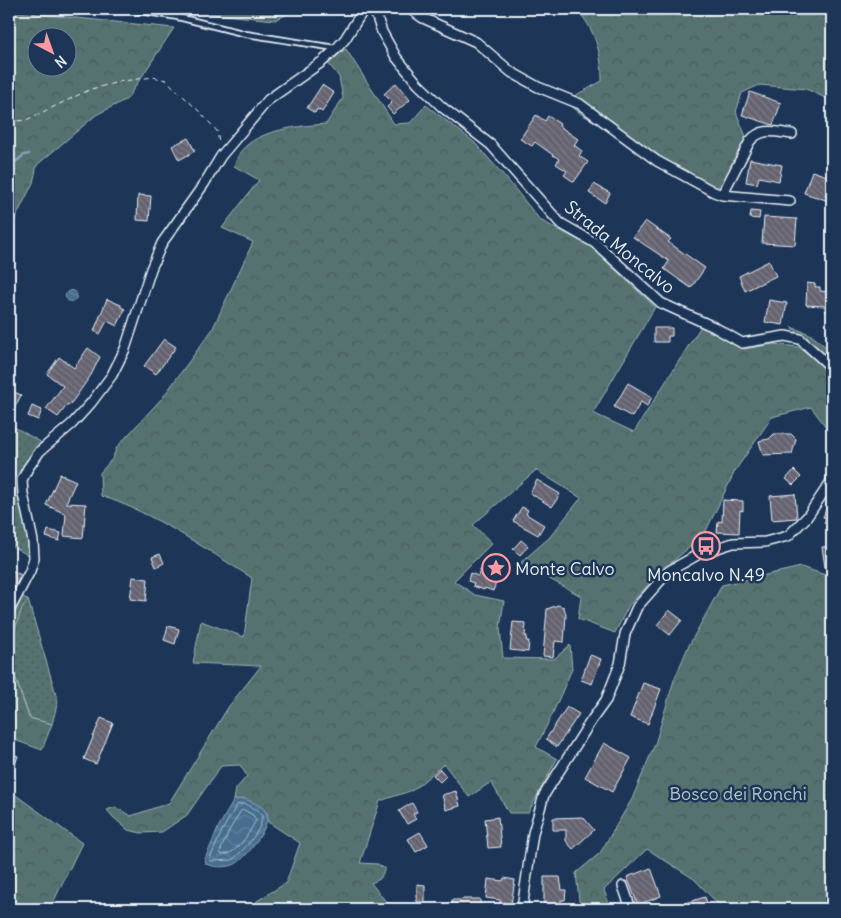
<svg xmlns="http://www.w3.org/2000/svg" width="841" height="918" viewBox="0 0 841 918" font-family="Delius,sans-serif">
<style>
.grass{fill:url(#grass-dots);stroke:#9eb2b4}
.forest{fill:url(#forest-crowns);stroke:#9eb2b4;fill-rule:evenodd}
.water{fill:url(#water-waves);stroke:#87a2b9}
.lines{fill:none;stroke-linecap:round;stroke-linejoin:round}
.shore{stroke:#a8bdce;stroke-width:1}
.stream{stroke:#87a2b9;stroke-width:2.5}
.building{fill:url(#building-back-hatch);stroke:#e8f1f8}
.service-casing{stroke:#e8f1f8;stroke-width:8}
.minor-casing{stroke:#e8f1f8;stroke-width:12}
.path{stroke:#e8f1f8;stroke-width:1;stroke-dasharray:5 4;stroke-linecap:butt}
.service{stroke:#1d3557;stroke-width:4.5}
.minor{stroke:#1d3557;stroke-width:9}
.labels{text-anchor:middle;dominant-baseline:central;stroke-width:5;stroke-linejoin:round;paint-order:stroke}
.street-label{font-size:18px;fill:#e8f1f8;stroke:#1d3557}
.poi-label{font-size:18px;fill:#e8f1f8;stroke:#1d3557;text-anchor:start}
.park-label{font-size:18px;fill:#b5c5c8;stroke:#1d3557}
</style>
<defs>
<pattern id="grass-dots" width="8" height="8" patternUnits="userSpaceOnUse" patternTransform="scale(1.25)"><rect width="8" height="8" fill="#557270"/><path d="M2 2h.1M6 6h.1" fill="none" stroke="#4d5b5b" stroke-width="1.8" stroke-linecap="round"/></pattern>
<pattern id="forest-crowns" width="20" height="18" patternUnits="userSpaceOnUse" patternTransform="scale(1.25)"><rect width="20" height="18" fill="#557270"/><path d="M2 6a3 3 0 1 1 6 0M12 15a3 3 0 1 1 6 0" fill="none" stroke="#4d5b5b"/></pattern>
<pattern id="water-waves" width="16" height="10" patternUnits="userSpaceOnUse" patternTransform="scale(1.25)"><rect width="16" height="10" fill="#476e8f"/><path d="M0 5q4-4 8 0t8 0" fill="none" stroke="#6283a0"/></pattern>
<pattern id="building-back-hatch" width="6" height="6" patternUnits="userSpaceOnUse" patternTransform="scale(1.25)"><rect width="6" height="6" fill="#666371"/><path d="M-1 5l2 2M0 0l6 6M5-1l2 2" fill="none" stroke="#7c7a86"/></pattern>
</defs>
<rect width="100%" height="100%" fill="#1d3557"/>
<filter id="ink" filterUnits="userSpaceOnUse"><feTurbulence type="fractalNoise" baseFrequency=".02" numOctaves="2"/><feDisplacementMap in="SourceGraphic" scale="10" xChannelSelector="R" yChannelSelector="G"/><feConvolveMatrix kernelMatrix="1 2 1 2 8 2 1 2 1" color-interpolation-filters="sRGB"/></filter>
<g filter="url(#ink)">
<path class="grass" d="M9,424l35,20 -18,18 -8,18 2,22 10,40 1,15 -19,-11 -3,7v-93l1,-2 -1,-1z
M28,600l30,101 -6,23 -22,-6 -21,-58v-14l13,-38z"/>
<path class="forest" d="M161,9h130l-1,4 -15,7z
M576,9h256v92l-26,-12 -47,-4 -17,8 -6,19 11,27 -21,43 -12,7 -133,-75 -16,-13 37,-20c0,-26 -7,-53 -26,-72z
M9,11l165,17 -47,71 -31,16 -59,50 -4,18 -23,46zM38,38h30v30h-30z
M346,49l48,75 16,-1 16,-18 48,37 33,37 33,41 50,26 65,61 -62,106 41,19 67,-106 43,23 29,-5 26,3 30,23 3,6v59l-21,-28 -39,10 -37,54 -31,64 -39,33 -36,37 -14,28 -37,-14 3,-23 -61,-33 29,-25 32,-40 -45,-28 -63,55 19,18 -38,38 21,14 29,6 -4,27 3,30 51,1 16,-14 2,24 -21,48 -15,30 21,12 -29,54h-19l-18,-31 -22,15 -25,-33 -31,26 -33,11 -20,62 18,1 7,5 -5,10 -9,4 16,20 17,6h-151l4,-8 29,-18 14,-40 -32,-21 -1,-9 -22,-14 -11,1 2,-11 11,-13 -7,-11 -19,1 -34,49 -25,17 -21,1 -13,-3 -15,-13 -6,-7 8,-3 16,9 38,-13 60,-97 32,-40 -68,-3 8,-42 43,16 8,-59c-46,-29 -100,-66 -151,-82l-1,-23 12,-14 5,-12 46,-50 49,-67 41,-88 -31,-14 37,-48 -25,-14c2,-5 4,-11 7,-15 18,-22 59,-25 85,-27l17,-26 -4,-21 -11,-14z
M791,327l19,7 22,18v10z
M801,567l31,10v332h-109l-29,-30 -47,-30 -43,41 7,19h-31l-4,-36 24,-20 32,-54 23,-55 19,-64 14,-33 34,-62z
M22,596l6,4 -6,8 -13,38v-19z
M9,660l20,58 23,6 -10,26 -33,-12z
M13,793l69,50 -32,66h-41v-111z"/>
<path class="water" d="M65.5 296a5.5 5.5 0 1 1 11 0a5.5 5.5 0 1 1-11 0Z
M245,799c7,3 19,7 22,15 4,12 -23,48 -34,51 -8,3 -20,2 -27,-1l-1,-5 14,-33 15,-26z"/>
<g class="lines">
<path class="shore" d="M245,804l12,6 5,6c1,14 -20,36 -30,44l-21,1 -1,-3 13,-29 14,-24z
M241,811l3,-1 9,5 3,5c-7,13 -18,34 -34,35l-2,-3 9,-21z"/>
<path class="stream" d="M9,167l15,-12 5,-1"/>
</g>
<path class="building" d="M396,83l14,17 -17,14 -6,-7 5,-5 -8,-8z
M322,85l12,8 -12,19 -5,-3 -2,4 -8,-5z
M750,92l31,11 -8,22 -31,-10z
M536,115l9,6 3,-5 12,8 -1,2 19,13 -4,6 8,6 -3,5 9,6 -14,20 -10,-7 3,-4 -11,-7 3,-5 -6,-4 -18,-13 -3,4 -12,-7z
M188,138l7,13 -16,9 -7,-14z
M750,159l32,6 -3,16 -20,-4 -2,7 -11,-2z
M831,163l1,1v27l-3,10 -25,-8 8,-22 15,5z
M594,184l16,9 -5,10 -16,-10z
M138,195l13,1 -2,25 -12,-1z
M751,211l9,1 -1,7 -9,-1z
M764,217l33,2 -2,26 -33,-2z
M645,221l26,18 -3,3 37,26 -14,20 -27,-19 5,-8 -36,-24z
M769,261l7,15 -31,15 -6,-15z
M807,283l8,1v3h5v4l12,1v19h-7v-5l-19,-1z
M107,299l14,6v2l4,2 -8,17 -10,-5 -7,13 -6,-3z
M769,300l18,3 -4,22 -18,-3z
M654,328h18v8h-4v6h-14z
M164,339l12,8 -20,27 -12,-8z
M88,348l12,9 -9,18 -21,30 -2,-1 -10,13 -12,-8 17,-23 -16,-12 12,-17 15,11z
M628,383l24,14 -5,9 -6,-4 -9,15 -18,-10z
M12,391l9,4 -7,14 -5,-3v-9z
M32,406l10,4 -4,10 -10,-4z
M774,434h17l5,5 -4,15 -29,1 -4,-14 10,-2z
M794,470l7,7 -8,8 -7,-6z
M60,474l16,7 -10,22 20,1 -3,34 -19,-2 2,-22 -20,-9z
M537,480l23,14 -8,13 -22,-14z
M795,494l2,24 -25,2 -2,-24z
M832,495v31l-8,-3 2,-5 -3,-1z
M723,500l20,1v10l-3,-1 -1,23 -22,-1 1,-11 4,1z
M522,507l6,3 -2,4 18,11 -6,10 -25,-14z
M48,530l13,3 -2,8 -13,-4z
M521,540l7,6 -8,9 -7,-6z
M832,546v20l-7,1 -3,-20z
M160,554l4,9 -8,4 -4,-10z
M9,569l12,6 -12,23z
M480,570l8,2 -2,7 10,4 -3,8 -8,-3 -1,2 -11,-4 1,-3 -6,-2 2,-8 8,3z
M133,577l15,2 -2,22 -16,-2z
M558,605l6,2 2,8 -2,27 -9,-1 -2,16 -10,-1 4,-47z
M669,610l13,10 -12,15 -13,-10z
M513,622l13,1 -1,13h2l-1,5h3l-1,11 -18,-2z
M168,626l11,3 -4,15 -11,-4z
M590,655l11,4 -9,25 -11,-4z
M643,683l18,6 -13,35 -18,-7z
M567,707l12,7 -22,33 -11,-8z
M101,718l12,5 -17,41 -12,-5z
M604,743l27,15 -19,34 -27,-15z
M9,753l9,3 -3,9 -6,-2z
M440,769l6,7 -6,6 -7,-7z
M456,791l4,15 -14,4 -4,-15z
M412,803l5,9 -4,2 3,5 -9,5 -8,-13z
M498,817l3,30 -13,1 -3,-29z
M583,817l11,13 -21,19 -7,-8v-11h-13v-12z
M420,832l8,13 -12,7 -8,-13z
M651,868l10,28 -23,9 -11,-28z
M544,877h16l2,13h4l-1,10h-4v5l-17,-1z
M504,878l11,2 -4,24 -11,-2v-2l-14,-2 2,-19 15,2z
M417,884l8,1v17h-8z
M705,897l4,12h-21l-2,-6z
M462,899h18v10l-28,-1v-8h10z"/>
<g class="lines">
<defs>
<path id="service" d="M128,9l50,8 68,17 89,14"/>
<path id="minor" d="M374,9l8,23 14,25 22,27 24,23 49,38 69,78 35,20 66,60 53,24 28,16 43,-7 15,3 32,29
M410,9l13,9 53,24 35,30 27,15 42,17 77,57 57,31 8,3 68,6
M722,195l28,-54c12,-14 25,-9 42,-7
M9,611l21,-40 4,-13 -1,-17 -10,-47 -1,-14 6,-12 12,-17 32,-27 19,-21 21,-28 13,-26 26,-80 11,-26 42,-59 17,-28 47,-56 55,-39 14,-13 8,-9 19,-30
M623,886l8,23
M522,909l11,-76 11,-38 47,-74 15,-21 14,-36 5,-30 12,-27 32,-36 30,-17 34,-11 32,-1 23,-6 19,-19 25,-37"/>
</defs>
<use href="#service" class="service-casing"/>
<use href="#minor" class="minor-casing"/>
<path class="path" d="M9,122l17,-2 65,-31 32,-8 30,-4 13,3 34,32 17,19 2,12"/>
<use href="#service" class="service"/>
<use href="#minor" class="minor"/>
</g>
</g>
<defs>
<symbol id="bus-ring" viewBox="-11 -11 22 22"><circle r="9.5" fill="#1d3557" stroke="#ff9aa2" stroke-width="1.5"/><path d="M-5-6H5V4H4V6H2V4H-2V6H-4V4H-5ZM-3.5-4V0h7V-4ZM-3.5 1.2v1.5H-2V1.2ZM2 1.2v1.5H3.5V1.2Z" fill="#ff9aa2"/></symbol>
<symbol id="sight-ring" viewBox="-11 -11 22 22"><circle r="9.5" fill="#1d3557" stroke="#ff9aa2" stroke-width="1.5"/><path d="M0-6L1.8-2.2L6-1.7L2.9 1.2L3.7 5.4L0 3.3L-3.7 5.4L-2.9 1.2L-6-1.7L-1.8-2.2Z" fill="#ff9aa2"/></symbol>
</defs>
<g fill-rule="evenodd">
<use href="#bus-ring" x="690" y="530" width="32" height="32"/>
<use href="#sight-ring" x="480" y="552" width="32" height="32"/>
</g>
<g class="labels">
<g class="street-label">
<text transform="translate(620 247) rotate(39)">Strada Moncalvo</text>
</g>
<g class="poi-label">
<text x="515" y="568">Monte Calvo</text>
<text x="706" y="574" text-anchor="middle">Moncalvo N.49</text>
</g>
<g class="park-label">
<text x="738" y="793">Bosco dei Ronchi</text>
</g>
</g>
<rect width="841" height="918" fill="none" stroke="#1d3557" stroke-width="30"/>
<rect x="15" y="15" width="811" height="888" fill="none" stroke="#e8f1f8" stroke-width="2" filter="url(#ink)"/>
<g transform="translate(52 52) rotate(139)"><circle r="24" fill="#1d3557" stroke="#6e8097"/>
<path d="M0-4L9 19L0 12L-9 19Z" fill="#ff9aa2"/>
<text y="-8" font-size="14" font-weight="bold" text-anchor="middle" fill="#e8f1f8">N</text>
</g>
</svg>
